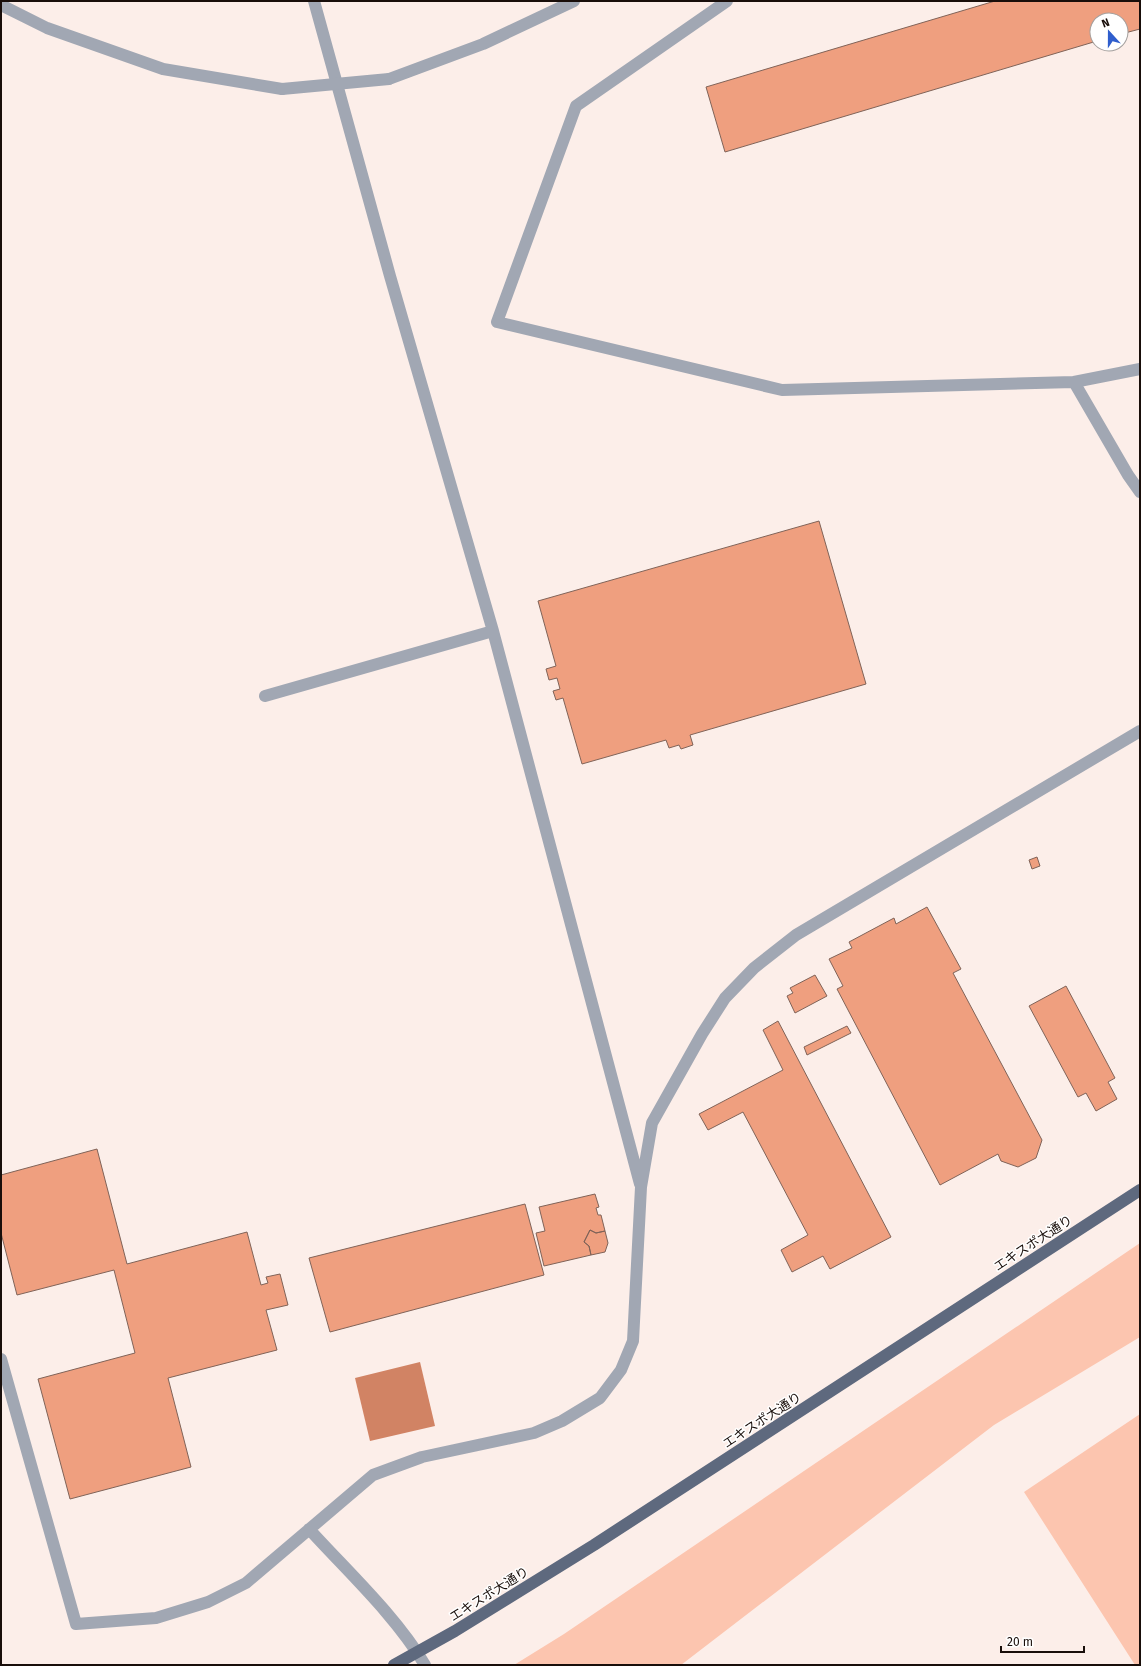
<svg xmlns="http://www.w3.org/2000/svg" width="1141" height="1666" viewBox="0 0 1141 1666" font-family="'Fira Sans','Noto Sans JP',sans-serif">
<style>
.green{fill:#fcc5af}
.water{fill:#d18364}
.building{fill:#ef9f7f;stroke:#806358}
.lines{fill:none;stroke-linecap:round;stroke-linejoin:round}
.minor{stroke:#a1a7b3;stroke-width:12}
.major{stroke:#5e697e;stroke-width:12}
.minor-bridge{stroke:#a1a7b3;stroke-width:12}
.labels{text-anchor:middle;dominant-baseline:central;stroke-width:3;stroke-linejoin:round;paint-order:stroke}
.street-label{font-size:13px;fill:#190e0a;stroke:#fff}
</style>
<rect width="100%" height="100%" fill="#fceee9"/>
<path class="green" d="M1140,1243v94l-146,88 -313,240h-167l50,-31z
M1140,1414v251h-5l-111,-173z"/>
<path class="water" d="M420,1362l15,64 -65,15 -15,-63z"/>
<path class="building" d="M995,1h145v28l-19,5v-14h-24v21l-372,111 -19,-65z
M819,521l47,163 -176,51 3,10 -12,4 -2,-4 -10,3 -3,-8 -84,24 -19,-66 -7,2 -3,-9 7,-2 -3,-11 -8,2 -3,-11 10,-3 -18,-65z
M1037,857l3,9 -8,3 -3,-9z
M927,907l34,62 -8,4 89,167 -6,18 -18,9 -17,-6 -3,-7 -58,31 -103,-196 6,-3 -14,-27 23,-11 -3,-6 45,-24 2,6z
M815,975l12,21 -32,17 -8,-17 6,-3 -3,-5z
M1066,986l49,92 -7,4 9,17 -21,12 -10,-18 -8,4 -49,-91z
M778,1021l113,216 -61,32 -7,-13 -31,16 -11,-22 27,-15 -65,-123 -35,18 -9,-16 84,-44 -20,-40z
M847,1026l4,7 -44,22 -3,-8z
M97,1149l30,115 120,-32 14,53 7,-2 -2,-6 14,-3 8,31 -22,5 11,40 -109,28 23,89 -121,32 -32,-120 97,-26 -21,-83 -97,25 -16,-62v-58z
M595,1194l4,13 -3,1 2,7h3l4,16 -9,2 -6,-3 -6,12 5,4 2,9 -47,11 -8,-33 9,-2 -6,-24z
M525,1204l19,71 -214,57 -21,-74z
M590,1230l6,3 9,-2 3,12 -3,9 -14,3 -2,-9 -5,-4z"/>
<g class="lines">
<path class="minor" d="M314,1l76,275 103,355 147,553
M727,1l-151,105 -79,216 285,68 292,-8 54,93 12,17
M1,5l46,23 116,41 119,20
M389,79l94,-35 91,-43
M1074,382l66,-13
M265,696l228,-65
M1,1359l75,265 80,-6 52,-16 38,-19 127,-108 49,-18 112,-24 28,-12 38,-23 21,-28 12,-29 8,-154 11,-64 50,-89 23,-36 29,-30 42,-33 344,-204
M309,1529c39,43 86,86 116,136"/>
<path class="major" d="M394,1665l61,-34 139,-86 546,-355"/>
<path class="minor-bridge" d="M282,89l107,-10"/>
</g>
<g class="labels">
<g class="street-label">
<text transform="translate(1033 1243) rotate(-33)">エキスポ大通り</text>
<text transform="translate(762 1420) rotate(-33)">エキスポ大通り</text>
<text transform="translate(489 1594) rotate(-32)">エキスポ大通り</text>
</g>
</g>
<rect width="1141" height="1666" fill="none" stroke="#190e0a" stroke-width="4"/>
<g transform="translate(1109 32) rotate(339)"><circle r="19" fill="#ffffff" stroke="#a39f9d"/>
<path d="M0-3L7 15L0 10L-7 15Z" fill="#2f5ecd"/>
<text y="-6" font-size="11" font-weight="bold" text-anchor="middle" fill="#190e0a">N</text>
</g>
<path d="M1001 1646v6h83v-6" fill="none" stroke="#190e0a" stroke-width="2"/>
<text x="1007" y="1646" font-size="12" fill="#190e0a" stroke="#ffffff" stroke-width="3" paint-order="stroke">20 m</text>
</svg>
